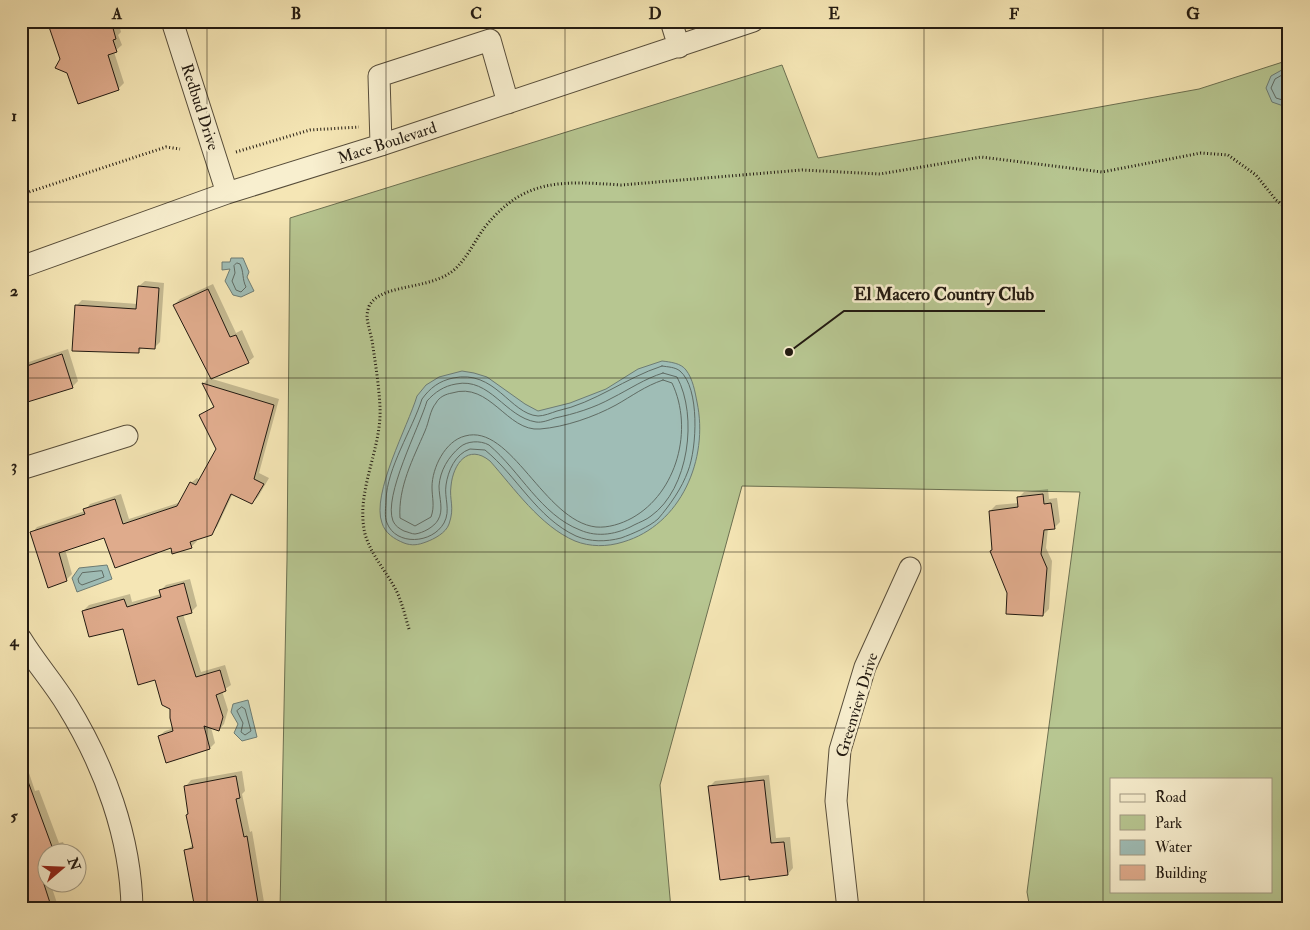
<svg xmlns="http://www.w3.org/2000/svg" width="1310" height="930" viewBox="0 0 1310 930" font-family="'IM FELL Double Pica',serif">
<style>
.green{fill:#b7c691;stroke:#6c7051;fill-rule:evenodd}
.water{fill:#9fbdb6;stroke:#6d7c74}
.shadow{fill:#0003}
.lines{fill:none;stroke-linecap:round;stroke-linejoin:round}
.shore{stroke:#606c64;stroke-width:1}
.building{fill:#dfab8c;stroke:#221a11}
.minor-casing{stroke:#574d3a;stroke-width:23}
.path{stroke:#221a11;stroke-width:3;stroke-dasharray:1 2.5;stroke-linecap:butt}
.minor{stroke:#f8efcf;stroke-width:21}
.grid{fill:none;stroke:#221a11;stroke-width:1;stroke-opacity:0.55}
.labels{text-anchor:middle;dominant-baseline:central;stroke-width:5;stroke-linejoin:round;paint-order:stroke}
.street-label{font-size:16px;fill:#221a11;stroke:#f8efcf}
.leader{fill:none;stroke:#221a11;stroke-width:2}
.callout-dot{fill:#221a11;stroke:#f8efcf;stroke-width:2}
.callout-label{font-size:18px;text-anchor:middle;font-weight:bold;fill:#221a11;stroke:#f8efcf;stroke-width:5;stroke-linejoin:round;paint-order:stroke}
.neatline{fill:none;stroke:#221a11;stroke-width:2}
.grid-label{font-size:16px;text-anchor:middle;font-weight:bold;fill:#221a11}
</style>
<rect width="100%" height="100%" fill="#f5e6b5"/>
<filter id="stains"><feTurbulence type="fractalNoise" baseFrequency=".004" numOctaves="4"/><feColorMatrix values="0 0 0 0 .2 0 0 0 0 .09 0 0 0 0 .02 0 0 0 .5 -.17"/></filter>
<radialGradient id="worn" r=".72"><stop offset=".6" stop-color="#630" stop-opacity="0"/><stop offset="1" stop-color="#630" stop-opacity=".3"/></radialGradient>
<path class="green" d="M1289,60v849h-259l-3,-17 53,-400 -338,-6 -82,299 11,124h-391l7,-349 3,-342 492,-153 36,93 381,-69zM1111,779h160v112h-160z"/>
<path class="water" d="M1289,66v42l-17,-6 -6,-14 5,-12z
M231,258h12l6,14 -2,5 7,14 -13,6 -8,-2 -8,-14 5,-12 -8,1v-8h8z
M662,361c8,1 19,2 24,9 7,9 9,22 11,32 12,57 -16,123 -74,140 -16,5 -33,5 -48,-1 -35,-15 -61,-53 -85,-80 -22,-18 -37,3 -39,25 -2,14 4,21 -2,38 -3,9 -15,15 -23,18 -8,3 -14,4 -22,1 -10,-4 -19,-10 -22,-20 -11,-29 26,-97 35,-127l9,-11 13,-8 23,-6 12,2 13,4 38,27 13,7 32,-8 36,-14 32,-20z
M107,565l5,14 -35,13 -5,-14 7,-10z
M248,700l9,37 -15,4 -8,-8 4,-9 -7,-12 2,-8z"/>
<path class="shadow" d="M48,21h70l3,11 -3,3 4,10 -8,7 10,31 -6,6z
M145,281l19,2 -4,59 -6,6 -11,-1 -5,5 -62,-46 6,-6 56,4 1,-18z
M213,284l23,49 6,-3 12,27 -6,5 -74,-57 6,-6z
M68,349l10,32 -5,5 -52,17v-45l2,6z
M209,378l70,21 -20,74 10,5 -11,19 -6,6 -19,-10 -16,34 -6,6 -15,6 1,2 -6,6 -86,-11 -40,13 7,25 -6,6 -34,-47 5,-6 48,-16 5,-7 31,-10 8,25 52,-17 10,-19 6,-5 3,2 17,-31 -16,-33 13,-10 -10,-23z
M1048,489l1,10 8,-1 3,24 -6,6h-6l-2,20 6,13 -3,48 -6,6 -35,-22 -15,-44 -3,-38 6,-6 23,-2 -1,-5 6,-6z
M190,579l7,27 -5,5 -9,3 18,58 24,-7 6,20 -9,6 6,19 -4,14 -5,6 -8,-3 4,16 -5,5 -51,-12 6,-5 9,-3 -2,-19 -16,-31 -32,-50 -41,-17 6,-6 41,-11 2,8 29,-8 -1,-3 6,-6z
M21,749l14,42 4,-1 20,53 4,-1 4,10h-19v30h2l9,27h-38z
M242,771l3,20 -3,3 8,38 2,-1 12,71 -6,6 -73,-57 9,-7 -8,-58 5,-6z
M769,775l7,63 14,-1 3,31 -5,6 -79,-87 6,-6z"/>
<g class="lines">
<path class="shore" d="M1289,71l-14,8 -4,9 5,10 13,4
M237,263l3,1c4,8 2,15 6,23l-5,5 -5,-2 -4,-9 3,-8 -1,-7z
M662,366c6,1 13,1 18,5 20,17 17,77 8,100 -6,17 -18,34 -30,48 -9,8 -26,15 -37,19 -15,4 -31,4 -45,-2 -39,-18 -59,-60 -91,-86l-15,-1c-15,5 -22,22 -24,36 -2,13 5,25 -2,38 -12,21 -48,23 -57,0 -3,-7 -1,-16 -1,-23 1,-32 26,-70 36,-101 8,-11 17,-18 31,-21 42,-9 57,36 85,38 6,0 13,-3 19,-5 38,-8 68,-33 105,-45z
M663,373l14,4c21,39 12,112 -26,139 -5,4 -11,6 -17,9 -16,9 -36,13 -54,5 -39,-15 -60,-59 -91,-85 -9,-5 -22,-4 -29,2 -12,10 -20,24 -21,39 0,12 5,24 -1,34 -4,7 -15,13 -23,14 -3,0 -7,-2 -11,-3 -4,-2 -9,-5 -11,-10 -10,-25 26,-93 34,-120 8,-9 17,-15 29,-17 34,-7 49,33 80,38 6,1 13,-2 19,-4 19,-4 39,-10 57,-20 18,-9 32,-19 51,-25z
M663,380l9,3c22,46 5,110 -40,135 -11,6 -24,10 -36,9 -52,-6 -85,-104 -131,-91 -20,5 -33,32 -33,51 0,11 3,19 -1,30l-16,9 -15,-8c-2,-31 13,-59 25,-87 4,-9 5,-21 11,-28 3,-6 10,-9 16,-10 38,-12 55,39 88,36 25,-2 54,-12 76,-24 16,-9 29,-19 47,-25z
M102,571l2,6 -22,8 -3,-2 -1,-4 4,-6z
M242,707l3,2 6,22 -6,4 -4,-3 2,-9 -6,-12z"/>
</g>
<path class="building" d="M47,21h64l5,18 -3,1 4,12 -9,3 11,35 -41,14 -11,-31 -12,-5 5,-9z
M138,286l21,2 -4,61 -16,-1v5l-67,-2 3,-46 61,4z
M208,289l22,48 6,-2 13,28 -38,16 -38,-74z
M62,354l11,34 -52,16v-36z
M202,383l72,22 -20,74 10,5 -12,20 -21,-10 -19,41 -22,7 2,6 -20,6 -1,-6 -56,20 -11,-30 -45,15 8,28 -19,7 -18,-56 55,-18 -2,-5 32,-10 8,25 54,-18 13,-24 6,3 20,-36 -17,-34 15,-8z
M1043,494l1,10 7,-1 4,26 -11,1 -3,24 6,14 -4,48 -37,-2 1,-21 -17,-42 2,-1 -3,-39 29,-4 -1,-10z
M184,583l8,30 -15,4 19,60 24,-7 6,21 -10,4 7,22 -4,14 -15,-5 6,23 -44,14 -8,-27 15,-5 -3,-13v-9l-8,-4 -7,-25 -17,5 -15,-56 -34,8 -7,-26 42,-12 3,8 34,-10 -2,-7z
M23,768l31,84h-6v21l-7,2 11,34h-31v-140z
M236,776l4,22 -4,1 8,38 3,-1 12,73h-64l-11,-59 9,-2 -7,-33 2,-1 -4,-28z
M764,780l7,63 13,-1 4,33 -39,5v-4l-29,4 -12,-94z"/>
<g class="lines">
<defs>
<path id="minor" d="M172,21l55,172
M671,21l8,26
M381,145l-2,-69 111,-36 18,63
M21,267l206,-74 154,-48 372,-124
M21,469l106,-33
M21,639c14,23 32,43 46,66 37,60 64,132 65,204
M848,909l-12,-108 4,-51 25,-83 45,-99"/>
</defs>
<use href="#minor" class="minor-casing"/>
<path class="path" d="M236,152l74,-22 49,-3
M26,193l140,-46 14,2
M409,629c-4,-13 -7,-27 -13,-39 -10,-19 -25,-35 -31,-56 -10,-43 17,-84 15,-127 -1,-20 -4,-40 -7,-60 -1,-10 -5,-20 -6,-30 0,-3 1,-11 4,-14 16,-21 66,-12 88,-38 10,-11 17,-26 26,-38 39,-49 77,-46 136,-42l181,-15 78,4 101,-17 121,15 99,-19 27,2 28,20 20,25 13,10"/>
<use href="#minor" class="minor"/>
</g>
<path class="grid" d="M207,21v888M386,21v888M565,21v888M745,21v888M924,21v888M1103,21v888M21,202h1268M21,378h1268M21,552h1268M21,728h1268"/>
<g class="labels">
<g class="street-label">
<text transform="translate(200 107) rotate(72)">Redbud Drive</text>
<text transform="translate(387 143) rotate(-18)">Mace Boulevard</text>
<text transform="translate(857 705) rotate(-73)">Greenview Drive</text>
</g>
</g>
<path class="leader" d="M789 352L844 311H1045"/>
<circle class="callout-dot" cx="789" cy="352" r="5"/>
<g class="callout-label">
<text x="944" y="300">El Macero Country Club</text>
</g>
<rect width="1310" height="930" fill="none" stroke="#f5e6b5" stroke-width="55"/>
<rect x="1110" y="778" width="162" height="115" fill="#f8efcf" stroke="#a29a83"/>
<rect x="1120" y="794" width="25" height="8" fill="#f8efcf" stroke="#a29a83"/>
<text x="1155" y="802" font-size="15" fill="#221a11">Road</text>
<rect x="1120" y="815" width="25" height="15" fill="#b7c691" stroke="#a29a83"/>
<text x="1155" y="828" font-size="15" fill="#221a11">Park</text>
<rect x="1120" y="840" width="25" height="15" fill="#9fbdb6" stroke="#a29a83"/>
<text x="1155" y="852" font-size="15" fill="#221a11">Water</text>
<rect x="1120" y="865" width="25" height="15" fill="#dfab8c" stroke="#a29a83"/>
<text x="1155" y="878" font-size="15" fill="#221a11">Building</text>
<g transform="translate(62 868) rotate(71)"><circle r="24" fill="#f8efcf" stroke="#a29a83"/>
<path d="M0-4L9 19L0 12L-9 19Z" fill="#8f2418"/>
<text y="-8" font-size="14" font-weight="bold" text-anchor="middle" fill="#221a11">N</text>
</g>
<rect x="28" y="28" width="1254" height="874" class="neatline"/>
<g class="grid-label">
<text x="117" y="19">A</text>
<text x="296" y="19">B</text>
<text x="476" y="19">C</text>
<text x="655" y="19">D</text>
<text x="834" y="19">E</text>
<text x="1014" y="19">F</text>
<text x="1193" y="19">G</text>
<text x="14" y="121">1</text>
<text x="14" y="296">2</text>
<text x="14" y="471">3</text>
<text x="14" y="646">4</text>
<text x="14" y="821">5</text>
</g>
<rect width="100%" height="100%" filter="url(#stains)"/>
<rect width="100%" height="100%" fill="url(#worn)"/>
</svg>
